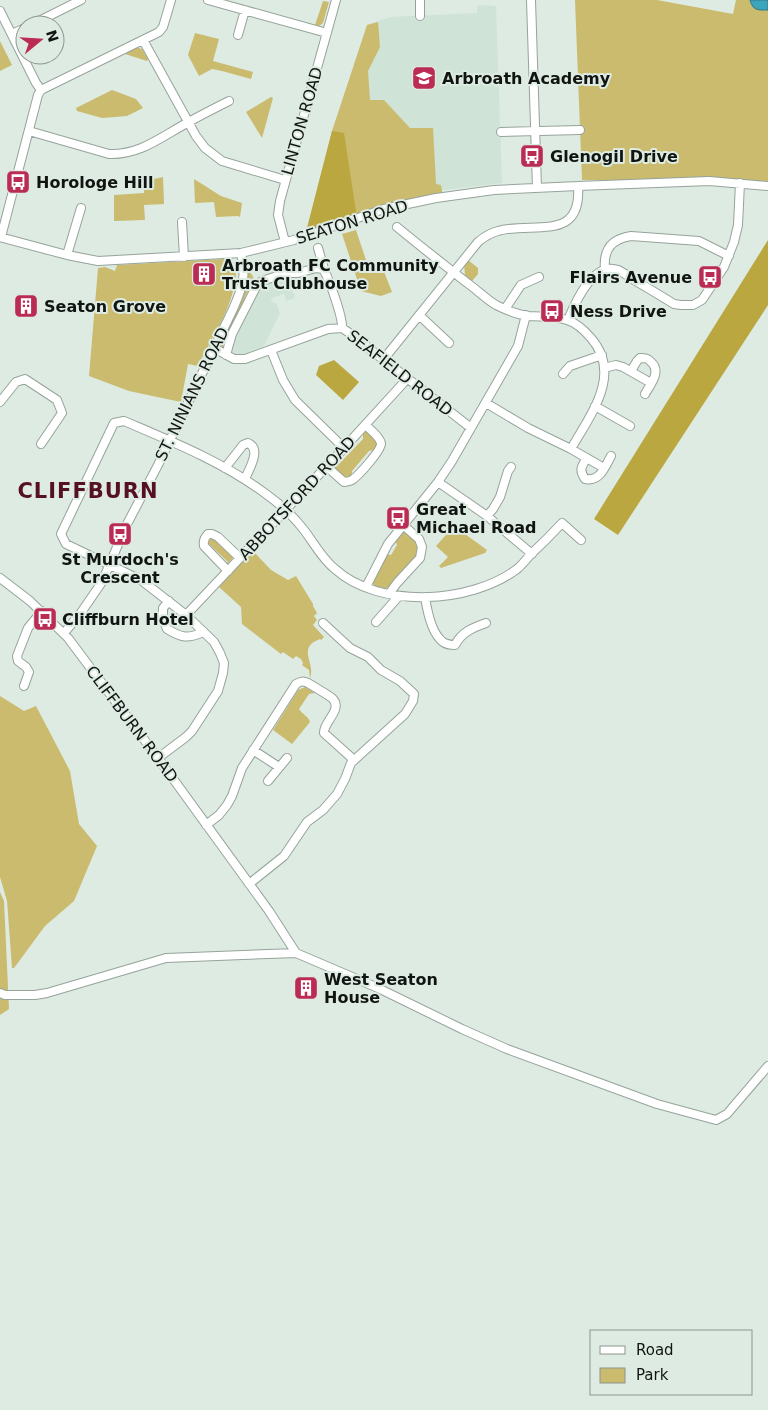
<svg xmlns="http://www.w3.org/2000/svg" width="768" height="1410" viewBox="0 0 768 1410" font-family="'DejaVu Sans',sans-serif">
<style>
.built{fill:#cfe3d6}
.green{fill:#cabb6e}
.forest{fill:#bba73f}
.water{fill:#3ca4bb;stroke:#2f7988}
.lines{fill:none;stroke-linecap:round;stroke-linejoin:round}
.minor-casing{stroke:#96a39a;stroke-width:10}
.minor{stroke:#fff;stroke-width:8}
.labels{text-anchor:middle;dominant-baseline:central;stroke-width:4;stroke-linejoin:round;paint-order:stroke}
.poi-label{font-size:16px;font-weight:bold;fill:#111512;stroke:#deebe3;text-anchor:start}
.street-label{font-size:16px;fill:#111512;stroke:#deebe3}
.district-label{font-size:21px;font-weight:bold;letter-spacing:1px;fill:#551023;stroke:#deebe3}
</style>
<rect width="100%" height="100%" fill="#deebe3"/>
<path class="built" d="M489,5l1,1h6l6,177 -66,8 -81,20 12,-186 23,-8 87,-4v-7z
M281,270l5,1 9,27 -9,3 -2,-7 -12,4 -1,3 5,2 4,10 -16,33 -24,9 -16,-6 36,-72z"/>
<path class="green" d="M575,0h82l76,14 3,-14h32v186l-59,-5 -127,-1z
M323,1l6,1 -6,21 -4,3 -4,-1z
M378,22l2,25 -12,24 2,29h14l26,28h23l3,56 5,1 2,12 -7,1 -131,38 27,-105 35,-106z
M195,33l24,6 -6,22 40,11 -2,7 -29,-8 -10,-2 -13,7 -11,-21z
M0,41l12,24 -12,6z
M136,47l6,2 6,10 -1,2 -22,-7v-1z
M112,90l24,9 7,9 -16,8 -25,2 -25,-7 -1,-3z
M271,97l2,1 -11,40 -16,-26z
M163,177l1,27 -20,1 1,15 -31,1v-26l30,-2v-8l-1,-2 1,-2z
M194,179l27,17 21,7 -2,14 -2,-1 -22,1 -2,-15 -19,1z
M356,230l14,42 13,-3 9,23 -11,4 -20,-5 -19,-57z
M225,259v9l11,-1c1,35 -23,68 -38,99l-10,-2 -7,38 -52,-11 -40,-15 9,-108 7,-1 10,4 2,-6z
M468,260l10,8v6l-6,7 -7,-6 -1,-10z
M247,270h2l7,12c-7,4 -13,18 -14,26l-17,40 -3,1 -3,-2c12,-25 26,-48 28,-77z
M365,430h2l11,10v9l-9,2 -17,20v5l-9,1 -11,-9 2,-4h5l24,-25v-7z
M454,526l33,24 -2,3 -44,15 -2,-2 9,-9 -12,-11z
M405,531l12,7 3,15 -31,34 -4,2 -9,-2 -4,-5 14,-28 5,1 6,-10 -2,-5 7,-8z
M210,537h3l21,20 -9,9 -1,-1 4,-3 -19,-18 -3,4v-7z
M252,550l19,20 17,10 8,-4 17,28v2l4,7 -3,3 3,4 -4,5 11,12 -3,3 -1,-1c-24,9 -4,24 -10,39l-1,-8 -7,-5 1,-2 -2,-4 -5,-3 -3,3 -10,-7 -2,2 -39,-30 -1,-17 -22,-20z
M305,687l10,6 -6,1 -10,15c3,5 10,8 11,13l-18,22 -19,-14 25,-40z
M0,696l24,15 12,-5 34,65 9,53 18,22 -23,55 -29,25 -31,42h-2l-5,-67 -7,-24z
M0,892l4,9 5,108 -9,6z"/>
<path class="forest" d="M332,131l12,2 13,85 -52,18z
M768,240v65l-150,230 -24,-16z
M334,360l25,22 -16,18 -27,-25 3,-9z"/>
<path class="water" d="M750,0h18v10c-10,0 -15,1 -18,-10z"/>
<g class="lines">
<defs>
<path id="minor" d="M208,0l119,33
M420,0v16
M531,0l6,188
M0,11l36,72 5,7
M31,25l50,-25
M12,34l13,-6
M238,35l7,-25
M143,40l53,96 9,12 17,13 63,19
M29,131l80,23c31,1 52,-17 78,-31 14,-8 28,-15 42,-22
M501,132l79,-2
M182,222l2,35
M397,227c23,19 46,37 69,55 10,7 20,17 30,23 10,5 23,10 33,11 13,1 26,0 38,4 10,3 18,11 24,18 32,37 -1,77 -20,111
M0,237l67,18 31,6 143,-8 53,-13 90,-31 52,-11 58,-8 84,-4 131,-5 59,5
M1,237l37,-142 3,-5 118,-58 4,-5 8,-27
M285,242l-7,-27 2,-14 56,-201
M318,248l7,24
M67,255l14,-47
M605,270c-2,-20 6,-31 26,-34l68,5 30,15
M505,309l16,-24 18,-8
M419,315l30,28
M568,320c7,-17 25,-59 50,-50 5,2 11,7 16,10 14,8 27,16 40,24l7,1h12l9,-5 22,-33 10,-25 4,-17 2,-42
M214,348l20,11h11l83,-30 14,-1 6,4 123,96
M271,350l12,30 12,20 49,48
M226,355l6,-21 25,-49 5,-4 24,-8h12l18,-5 7,1c6,9 20,49 19,59
M383,360l95,-118c6,-5 12,-9 20,-11 35,-10 84,12 80,-45
M604,368l12,-3 7,2 28,16
M631,371l6,-10 3,-3c5,0 8,0 11,4 11,9 -1,23 -6,32
M563,374l7,-8 32,-11
M0,402l16,-20 9,-3 32,21 5,13 -21,31
M486,403l42,25 43,21 33,19
M595,406l35,20
M587,458c-6,9 -8,12 -2,21 15,3 20,-12 26,-23
M326,466l18,16c4,-1 4,0 8,-2 6,-4 30,-30 29,-37 -2,-7 -11,-14 -16,-18
M225,468l18,-23 5,-2c14,6 1,26 -3,36
M438,482l49,34 45,38
M487,516l6,-7 7,-12 8,-26 3,-4
M228,571l-24,-25c-1,-5 0,-8 4,-12h4l6,3 22,21
M0,578l30,23 38,37 90,120 111,153 27,42
M366,587l22,-43 50,-62 14,-21 66,-115 8,-31
M389,594l8,-11 23,-25 2,-11 -3,-8 -16,-14
M425,597c2,13 7,37 18,45 3,2 8,3 12,3 7,-13 17,-17 31,-22
M169,601l-6,7v11l4,10c15,9 20,10 37,3
M186,615l158,-167 63,-69
M376,622l23,-26
M64,633l16,-19 22,-32 24,-56 32,-61 75,-156c9,-20 14,-34 8,-56
M24,686l5,-14 -3,-5 -8,-6 -1,-5 11,-28 14,-17
M253,750l26,17
M158,758l28,-21 6,-6 26,-40 5,-18 1,-10 -4,-10 -6,-11 -28,-27 -45,-35 -75,-36 -5,-10 53,-111 10,-2c49,21 99,41 142,73 14,10 28,23 38,36 10,13 18,29 31,39 44,40 136,35 182,0 5,-4 9,-9 13,-14 11,-10 22,-21 32,-32l19,17
M268,781l19,-23
M206,825l13,-10 8,-10 5,-9 10,-28 54,-84c5,-3 7,-3 12,-1 8,5 17,10 24,15 12,11 -9,24 -8,35l30,27
M249,884l35,-28 23,-34 16,-12 14,-16 8,-15 6,-16 54,-49 8,-13 1,-7 -14,-13 -19,-11 -13,-13 -18,-9 -27,-25
M0,993l5,2h30l12,-2 119,-35 130,-5 82,35 84,41 45,20 150,55 59,16 11,-6 41,-48"/>
</defs>
<use href="#minor" class="minor-casing"/>
<use href="#minor" class="minor"/>
</g>
<defs>
<symbol id="school-square" viewBox="-11 -11 22 22"><rect x="-9" y="-9" width="18" height="18" rx="4" fill="#bb2c54" stroke="#deebe3"/><path d="M0-5L7-2L0 1L-7-2ZM-4 1L0 2.5L4 1V4Q0 6-4 4Z" fill="#fff"/></symbol>
<symbol id="bus-square" viewBox="-11 -11 22 22"><rect x="-9" y="-9" width="18" height="18" rx="4" fill="#bb2c54" stroke="#deebe3"/><path d="M-5-6H5V4H4V6H2V4H-2V6H-4V4H-5ZM-3.5-4V0h7V-4ZM-3.5 1.2v1.5H-2V1.2ZM2 1.2v1.5H3.5V1.2Z" fill="#fff"/></symbol>
<symbol id="building-square" viewBox="-11 -11 22 22"><rect x="-9" y="-9" width="18" height="18" rx="4" fill="#bb2c54" stroke="#deebe3"/><path d="M-4-6H4V6H1V3H-1V6H-4ZM-2.5-4.3h1.7v1.8h-1.7ZM.8-4.3h1.7v1.8H.8ZM-2.5-1h1.7V.8h-1.7ZM.8-1h1.7V.8H.8Z" fill="#fff"/></symbol>
</defs>
<g fill-rule="evenodd">
<use href="#school-square" x="410" y="64" width="28" height="28"/>
<use href="#bus-square" x="518" y="142" width="28" height="28"/>
<use href="#bus-square" x="4" y="168" width="28" height="28"/>
<use href="#building-square" x="190" y="260" width="28" height="28"/>
<use href="#bus-square" x="696" y="263" width="28" height="28"/>
<use href="#building-square" x="12" y="292" width="28" height="28"/>
<use href="#bus-square" x="538" y="297" width="28" height="28"/>
<use href="#bus-square" x="384" y="504" width="28" height="28"/>
<use href="#bus-square" x="106" y="520" width="28" height="28"/>
<use href="#bus-square" x="31" y="605" width="28" height="28"/>
<use href="#building-square" x="292" y="974" width="28" height="28"/>
</g>
<g class="labels">
<g class="poi-label">
<text x="442" y="78">Arbroath Academy</text>
<text x="550" y="156">Glenogil Drive</text>
<text x="36" y="182">Horologe Hill</text>
<text x="222" y="265">Arbroath FC Community<tspan x="222" dy="18">Trust Clubhouse</tspan></text>
<text x="692" y="277" text-anchor="end">Flairs Avenue</text>
<text x="44" y="306">Seaton Grove</text>
<text x="570" y="311">Ness Drive</text>
<text x="416" y="509">Great<tspan x="416" dy="18">Michael Road</tspan></text>
<text x="120" y="559" text-anchor="middle">St Murdoch's<tspan x="120" dy="18">Crescent</tspan></text>
<text x="62" y="619">Cliffburn Hotel</text>
<text x="324" y="979">West Seaton<tspan x="324" dy="18">House</tspan></text>
</g>
<g class="street-label">
<text transform="translate(302 121) rotate(-74)">LINTON ROAD</text>
<text transform="translate(352 222) rotate(-17)">SEATON ROAD</text>
<text transform="translate(400 373) rotate(38)">SEAFIELD ROAD</text>
<text transform="translate(192 394) rotate(-64)">ST. NINIANS ROAD</text>
<text transform="translate(297 498) rotate(-47)">ABBOTSFORD ROAD</text>
<text transform="translate(132 724) rotate(53)">CLIFFBURN ROAD</text>
</g>
<g class="district-label">
<text x="88" y="491">CLIFFBURN</text>
</g>
</g>
<rect x="590" y="1330" width="162" height="65" fill="#deebe3" stroke="#8c958f"/>
<rect x="600" y="1346" width="25" height="8" fill="#ffffff" stroke="#8c958f"/>
<text x="636" y="1355" font-size="15" fill="#111512">Road</text>
<rect x="600" y="1368" width="25" height="15" fill="#cabb6e" stroke="#8c958f"/>
<text x="636" y="1380" font-size="15" fill="#111512">Park</text>
<g transform="translate(40 40) rotate(72)"><circle r="24" fill="#deebe3" stroke="#8c958f"/>
<path d="M0-4L9 19L0 12L-9 19Z" fill="#bb2c54"/>
<text y="-8" font-size="14" font-weight="bold" text-anchor="middle" fill="#111512">N</text>
</g>
</svg>
